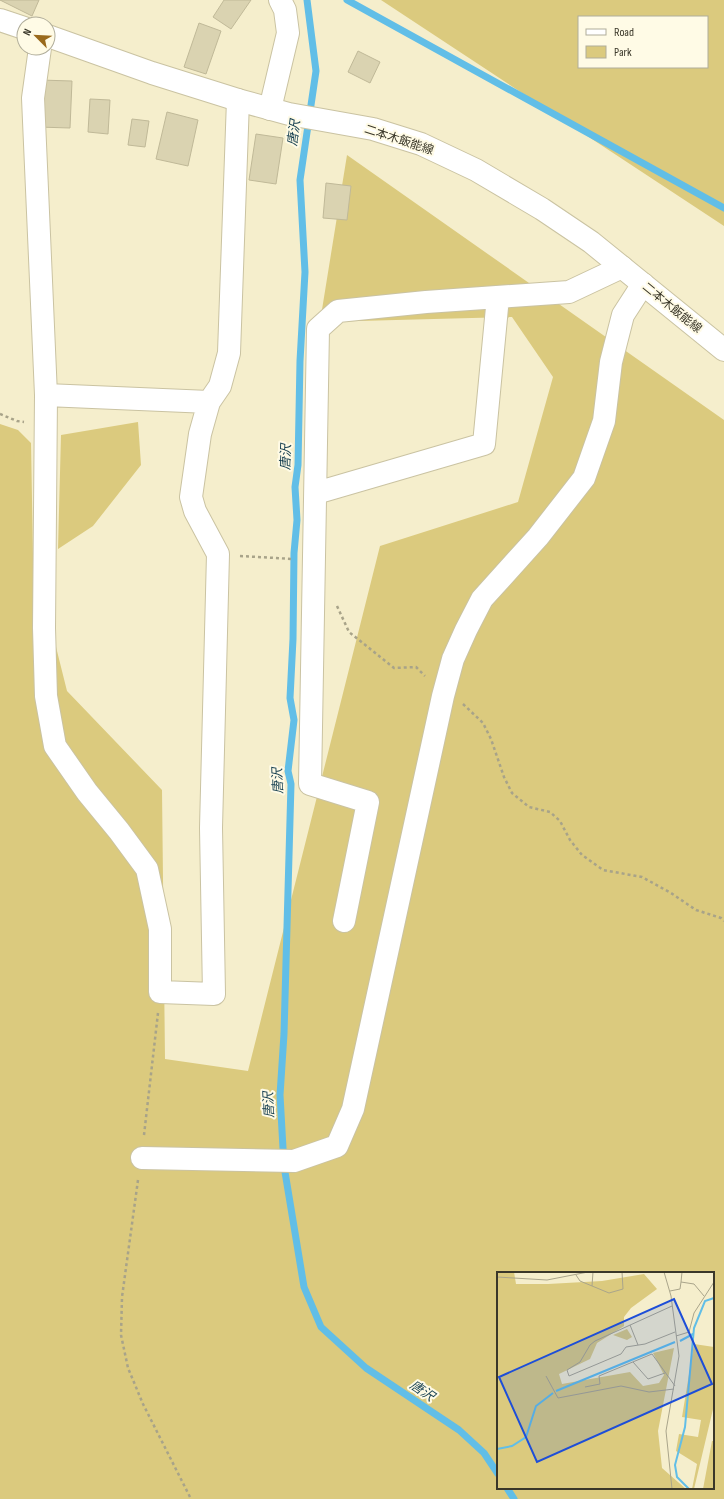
<svg xmlns="http://www.w3.org/2000/svg" width="724" height="1499" viewBox="0 0 724 1499" font-family="'Sofia Sans Condensed','Noto Sans JP',sans-serif">
<style>
.green{fill:#dbca7e;fill-rule:evenodd}
.lines{fill:none;stroke-linecap:round;stroke-linejoin:round}
.stream{stroke:#61bee7;stroke-width:7}
.building{fill:#dad3b1;stroke:#c0b998}
.street-casing{stroke:#cac3a2;stroke-width:24}
.secondary-casing{stroke:#cac3a2;stroke-width:24}
.path{stroke:#a8a389;stroke-width:2.5;stroke-dasharray:3 3;stroke-linecap:butt}
.street{stroke:#fff;stroke-width:22}
.secondary{stroke:#fff;stroke-width:22}
.labels{text-anchor:middle;dominant-baseline:central;stroke-width:4;stroke-linejoin:round;paint-order:stroke}
.street-label{font-size:12px;fill:#3a3729;stroke:#fffbe6}
.water-label{font-size:13px;font-style:italic;fill:#163f50;stroke:#fffbe6}
.inset-river{fill:none;stroke:#61bee7;stroke-width:2}
.inset-road{fill:none;stroke:#aaa58b;stroke-width:1}
.view{fill:#1d4ed8;fill-opacity:0.15;stroke:#1d4ed8;stroke-width:2}
.inset-edge{fill:none;stroke:#3a3729;stroke-width:2}
</style>
<rect width="100%" height="100%" fill="#f5eecc"/>
<path class="green" d="M381,0h343v226zM579,17h128v50h-128z
M347,155l377,265v1079h-724v-1075l18,6 13,13 2,112 34,136 95,99 3,269 83,12 132,-525 138,-44 35,-125 -41,-60 -192,5zM498,1273h215v215h-215z
M138,422l3,43 -48,61 -35,23 3,-114z"/>
<g class="lines">
<path class="stream" d="M307,0l9,71 -16,109 5,92 -5,89 -2,104 -3,22 2,33 -3,33 -1,86 -3,59 4,22 -6,51 3,13 -7,250 -4,61 4,71 20,121 17,40 45,41 93,62 25,23 14,21
M347,0l377,208
M507,1488l7,11"/>
</g>
<path class="building" d="M0,0h39l-7,16z
M224,0h27l-20,29 -18,-12z
M199,23l22,8 -15,43 -22,-7z
M358,51l22,11 -10,21 -22,-11z
M40,80l32,1 -2,47 -32,-1z
M90,99l20,1 -2,34 -20,-2z
M167,112l31,8 -10,46 -32,-7z
M132,119l17,2 -4,26 -17,-2z
M256,134l27,4 -7,46 -27,-4z
M326,183l25,3 -4,34 -24,-2z"/>
<g class="lines">
<defs>
<path id="street" d="M40,48l-7,50 13,297 -2,233 2,68 9,50 32,46 32,39 28,38 13,60v63l54,2 -3,-166 7,-274 -23,-43 -4,-14 9,-63 9,-32 11,-16 9,-33 9,-253
M270,109l18,-76 -3,-23 -5,-10
M46,395l163,7
M316,493l168,-49 14,-147
M344,921l24,-119 -58,-18 8,-455 20,-18 88,-9 143,-10 53,-25
M142,1158l152,3 43,-15 16,-37 90,-413 10,-37 13,-29 16,-31 56,-62 46,-59 20,-57 7,-59 12,-47 20,-31"/>
<path id="secondary" d="M0,20l24,8
M48,36l104,37 86,27 51,14 84,15 48,15 55,26 66,39 49,33 133,108"/>
</defs>
<use href="#street" class="street-casing"/>
<use href="#secondary" class="secondary-casing"/>
<path class="path" d="M0,414l17,7 7,1
M240,556l53,3
M337,606l12,26 45,36 22,-1 9,9
M463,704l20,19 8,16 13,38 8,16 17,14 21,5 10,9 10,19 12,15 21,15 39,7 29,16 25,17 25,8 3,3
M144,1135l14,-122
M138,1180l-16,117 -1,38 7,33 15,36 48,95"/>
<use href="#street" class="street"/>
<use href="#secondary" class="secondary"/>
</g>
<g class="labels">
<g class="street-label">
<text transform="translate(399 140) rotate(18)">二本木飯能線</text>
<text transform="translate(672 308) rotate(39)">二本木飯能線</text>
</g>
<g class="water-label">
<text transform="translate(294 133) rotate(-82)">唐沢</text>
<text transform="translate(286 457) rotate(-88)">唐沢</text>
<text transform="translate(278 781) rotate(-92)">唐沢</text>
<text transform="translate(269 1105) rotate(-92)">唐沢</text>
<text transform="translate(422 1391) rotate(34)">唐沢</text>
</g>
</g>
<g transform="translate(497 1272)">
<rect width="217" height="217" fill="#f5eecc"/>
<path d="M0,0h17l2,12h32l54,-3 42,-7 13,15 -26,19 -7,9v9l-27,17 -7,16 -31,15 3,10 68,-12 13,14 16,-3 5,-8 -11,-22 21,-5 -16,83 4,37 24,21h-189zM130,57l5,8 -5,3 -14,-5zM197,72l20,3v58l-20,84h-2l5,-25 -21,-13 3,-17 19,3 3,-17 -19,-3zM215,169h2v48h-11z" fill="#dbca7e"/>
<path class="inset-river" d="M183,69l13,-7M59,119l119,-49M0,177l15,-3 14,-9 10,-31 17,-13M192,217l-12,-12 -2,-12 10,-38 9,-99 11,-27 9,-3"/>
<path class="inset-road" d="M167,0l7,24 8,60 -13,75 6,58M185,0l-1,10 13,2 10,12M79,3l4,6 29,12 14,-4 -1,-17M0,5l50,3 41,-8M95,14l1,-14M173,19l10,-2 1,-7M175,34l-77,35 -5,4 -10,17 -13,8 2,6 52,-22 5,-7 19,-3 30,-12M133,53l8,20M179,64l13,-4 5,-19 20,-31M136,90l15,17 17,-6M49,104l12,22 63,-12 28,6 25,-3M88,115l15,-3 -1,-8 53,-22 23,32"/>
<path class="view" d="M177,27l38,85 -175,78 -38,-85z"/>
<rect width="217" height="217" class="inset-edge"/>
</g>
<rect x="578" y="16" width="130" height="52" fill="#fffbe6" stroke="#b0ad9a"/>
<rect x="586" y="29" width="20" height="6" fill="#ffffff" stroke="#b0ad9a"/>
<text x="614" y="36" font-size="12" fill="#3a3729">Road</text>
<rect x="586" y="46" width="20" height="12" fill="#dbca7e" stroke="#b0ad9a"/>
<text x="614" y="56" font-size="12" fill="#3a3729">Park</text>
<g transform="translate(36 36) rotate(294)"><circle r="19" fill="#fffbe6" stroke="#b0ad9a"/>
<path d="M0-3L7 15L0 10L-7 15Z" fill="#9a6a1c"/>
<text y="-6" font-size="11" font-weight="bold" text-anchor="middle" fill="#3a3729">N</text>
</g>
</svg>
